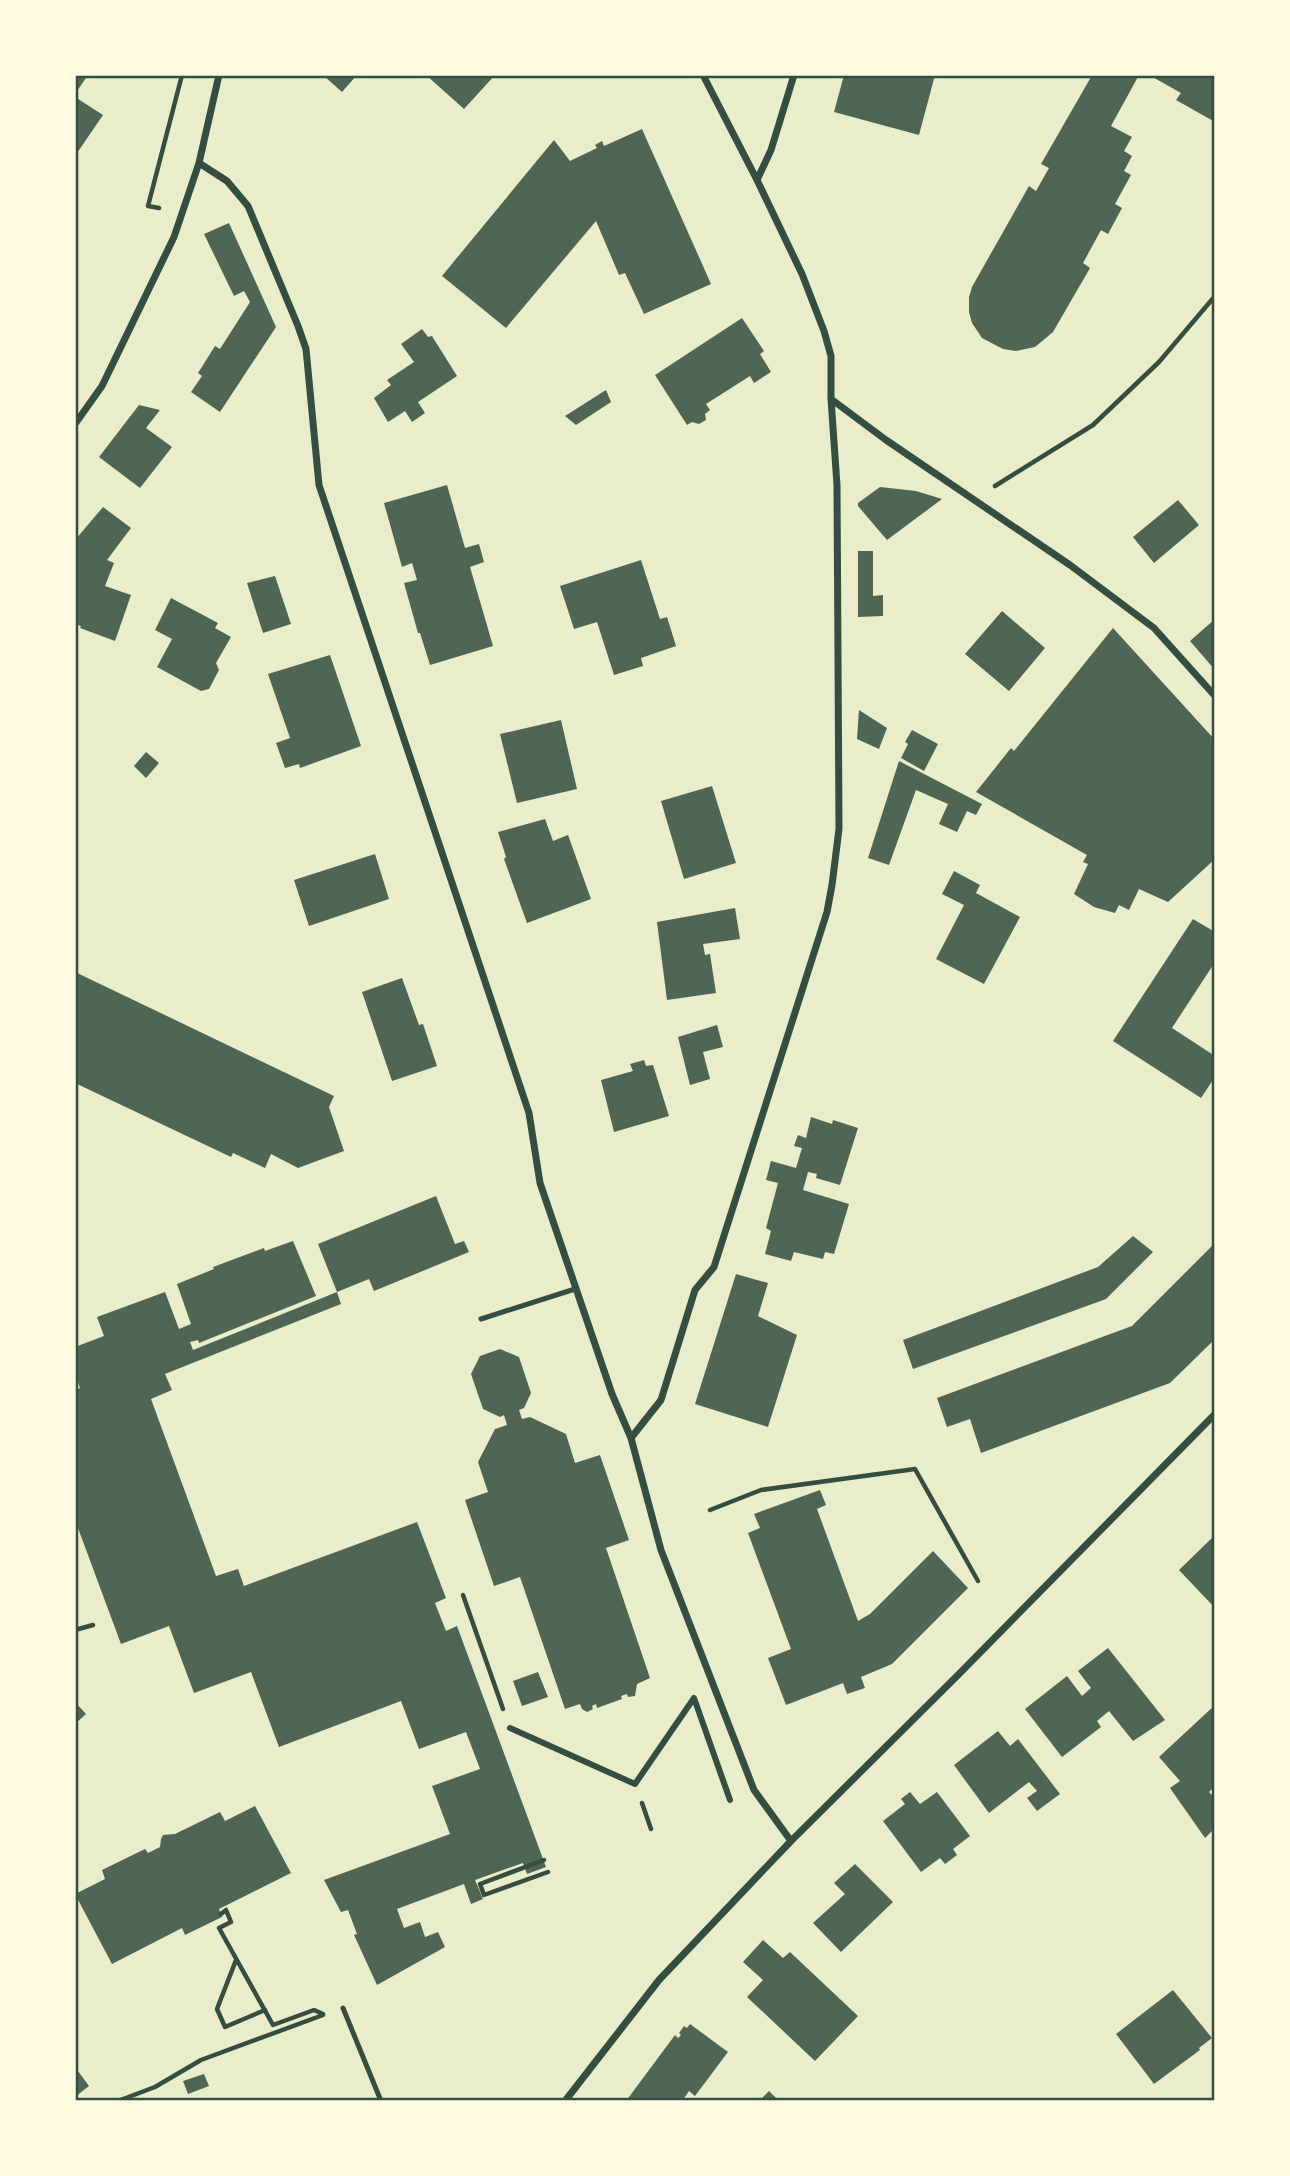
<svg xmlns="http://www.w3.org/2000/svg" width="1290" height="2176" viewBox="0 0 1290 2176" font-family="Bitter,serif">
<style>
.building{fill:#4f6655}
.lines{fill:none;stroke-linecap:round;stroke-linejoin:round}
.path{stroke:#344e41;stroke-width:4.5}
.service{stroke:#344e41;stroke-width:5}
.pedestrian{stroke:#344e41;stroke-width:6}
.minor{stroke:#344e41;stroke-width:7}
.neatline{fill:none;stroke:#344e41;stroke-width:2.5}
</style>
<rect width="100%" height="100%" fill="#e9edc9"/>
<path class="building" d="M75,75h13l-13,19z
M323,75h34l-15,17z
M426,75h69l-31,34z
M844,75h91l-16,60 -85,-23z
M1087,75h52l-28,51 21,11 -8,14 8,5 -8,15 7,4 -16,29 7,4 -14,26 -7,-4 -18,33 7,5 -37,64 -18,15 -19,4 -13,-2 -21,-11 -10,-15 -3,-11v-15l3,-10 57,-101 7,5 13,-23 -8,-4 50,-87z
M1149,75h66v47l-39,-22 5,-7z
M75,97l28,18 -28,41z
M642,129l69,155 -67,30 -19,-41 -6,2 -23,-54 -90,107 -64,-52 112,-136 16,21 27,-13 -2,-3 7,-4 2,5z
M229,223l47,104 -56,85 -29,-20 11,-16 -4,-3 17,-27 5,3 30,-47 -6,-11 -10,5 -30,-62z
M742,318l22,33 -4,3 11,18 -17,11 -4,-7 -44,28 4,6 -5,4 1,6 -7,4 -7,-2 -5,3 -32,-50z
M422,329l6,8 4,-1 25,40 -39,26 7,11 -13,9 -7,-11 -17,11 -14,-24 17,-13 -4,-5 27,-18 -13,-18z
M606,390l5,12 -35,23 -11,-9z
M139,405l21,5 -14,18 26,19 -32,41 -41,-31z
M447,485l18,63 14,-4 5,18 -14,5 23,79 -63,19 -10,-32h-2l-14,-50 13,-3 -5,-17 -10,4 -18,-64z
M880,487l36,4 26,8 -55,41 -29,-34v-3z
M1178,500l21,25 -45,38 -21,-26z
M103,507l28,21 -24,32 7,3 -9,23 26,9 -16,46 -35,-13 1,-2 -6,-2v-84z
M858,551h15v45l10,-1v21l-25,1z
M641,560l19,59 7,-2 9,29 -35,12 2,8 -29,9 -17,-53 -23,7 -14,-43z
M275,576l16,48 -28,9 -16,-50z
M171,598l47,25 -3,5 16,9 -15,26 3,7 -10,19 -8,2 -44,-24 15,-28 -17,-9z
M1002,611l43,37 -36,43 -44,-37z
M1215,619v51l-25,-29z
M1113,628l102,112v119l-47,43 -29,-13 -10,21 -10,-5 -4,8 -21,-6 -20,-13 14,-30 -5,-2 4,-7 -111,-63 35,-44 3,3z
M330,655l31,91 -61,22 -1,-4 -14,4 -9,-25 14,-5 -22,-64z
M859,710l28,18 -8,21 -22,-10z
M561,720l16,69 -60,14 -17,-69z
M912,730l26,14 -14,27 -23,-13 7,-14 -3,-2z
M146,752l13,11 -13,15 -12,-12z
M899,761l83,43 -6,11 -9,-4 -10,21 -18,-8 9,-20 -32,-14 -27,75 -21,-7z
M712,786l24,77 -52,16 -23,-78z
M545,819l8,22 15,-6 23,64 -64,24 -23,-64 2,-2 -8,-25z
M375,854l14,45 -80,27 -15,-46z
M954,871l26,14 -4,8 44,24 -36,67 -48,-25 28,-54 -22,-11z
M735,908l5,31 -37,5 2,11 5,-1 6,39 -49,7 -10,-78z
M1193,919l22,13v30l-43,66 43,28v21l-14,21 -88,-57z
M75,972l259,124 -5,11 15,44 -46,17 -27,-14 -6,14 -32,-15 -2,4 -156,-74z
M402,978l17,47 4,-1 14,42 -45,15 -30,-89z
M717,1025l6,22 -20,5 7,27 -20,6 -12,-48z
M644,1060l2,6 7,-1 16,51 -55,16 -13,-52 32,-9 -3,-7z
M811,1117l21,7 1,-4 25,8 -18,57 -24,-7 1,-4 -9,-2 -5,18 46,14 -15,50 -9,-2 -2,7 -29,-7 -3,9 -26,-7 6,-23 -5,-3 12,-45 -12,-3 5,-19 25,7 6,-20 -8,-2 4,-11 8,3z
M436,1196l19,48 9,-3 5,11 -95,39 -5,-12 -32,13 4,12 -176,70 7,16 -21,9 65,177 22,-7 6,17 173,-64 29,76 -11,5 11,28 11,-5 89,241 -19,7 -4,-11 -48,17 8,19 -12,5 -7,-20 -67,25 7,19 16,-6 5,15 13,-5 7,15 -68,38 -23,-50 3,-1 -9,-24 -7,2 -17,-32 126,-46 -18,-48 48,-17 -14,-37 -47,17 -18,-48 -122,46 -28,-75 -57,21 -25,-67 -48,18 -46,-124v-130l5,-2 -5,-14v-27l29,-11 -7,-19 68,-25 14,37 12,-5 -14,-40 37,-15 -1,-2 51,-19 1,3 28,-10 23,55 -117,47 -1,-3 -8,2 3,8 144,-58 -19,-48z
M1133,1236l20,16 -47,47 -193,70 -10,-29 195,-73z
M1215,1243v96l-45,44 -189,70 -11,-34 -23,8 -10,-29 195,-72z
M736,1274l32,9 -10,33 39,19 -29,92 -73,-23z
M500,1349l19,8 12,36 -7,15 -5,2 3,9 8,-2 36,17 9,29 25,-8 29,85 -23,8 44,130 -13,6 -2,12 -7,1 -1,-3 -6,2 1,3 -25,9 -1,-4 -4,2 1,3 -6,3 -5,-3 -2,-5 -15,5 -45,-132 -26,9 -29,-86 23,-8 -10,-30 17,-33 12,-4 -3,-10 -4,2 -17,-8 -12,-35 9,-18z
M820,1490l6,15 -9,4 41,112 12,-7 63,-63 35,37 -76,76 -31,13 4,11 -18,6 -4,-11 -57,22 -18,-47 23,-9 -43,-116 12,-5 -6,-14z
M1215,1535v73l-36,-38z
M1108,1648l57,72 -32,21 -24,-30 -12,10 4,6 -39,30 -37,-48 42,-33 15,20 9,-8 -13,-17z
M538,1672l10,25 -26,9 -9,-25z
M75,1702l11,12 -11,10z
M1215,1705v81l-6,6 6,6v30l-10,10 -35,-50 10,-7 -21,-24z
M998,1731l12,15 8,-7 42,55 -23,17 -10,-13 10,-7 -8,-9 -40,31 -35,-48z
M910,1792l10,12 17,-12 33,44 -17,13 4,6 -12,9 -5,-6 -19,14 -38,-51 22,-17 -4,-5z
M255,1806l36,67 -72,36 3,8 -37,18 -3,-7 -70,36 -37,-70 30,-15 -3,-9 43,-21 3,4 12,-6 1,-8 2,-4 12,-1 45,-22 5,9z
M855,1864l38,38 -52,50 -28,-29 32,-29 -11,-11z
M763,1940l20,18 7,-6 68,64 -43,45 -68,-64 16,-17 -20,-18z
M1173,1990l39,48 -13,10 1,2 -46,34 -38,-50z
M690,2024l38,28 -33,44 -6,-5 -7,10h-56l49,-66 3,3 3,-3 -2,-2 5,-7 3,2z
M75,2067l14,19 -14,11z
M204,2074l5,12 -21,8 -5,-13z
M769,2091l10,10h-20z"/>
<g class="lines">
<path class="path" d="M159,208l-11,-2 34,-131
M995,486l98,-61 66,-63 56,-66
M710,1510l51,-20 154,-21 63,112
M463,1595l40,114
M75,1630l18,-5
M642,1803l9,26
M544,1860l-64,24 4,11 64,-23
M221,1914l5,-4 5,12 -12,6 54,97 41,-15 9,4
M236,1960l-19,49 8,18 40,-17
M118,2101l37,-14 46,-27 122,-45"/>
<path class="service" d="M481,1319l94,-30
M343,2008l38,93"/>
<path class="pedestrian" d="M510,1728l125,56 59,-86 36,102"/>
<path class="minor" d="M199,163l28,18 21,25 50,120 8,23 13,136 210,628 11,70 72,211 19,44 30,112 93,240 37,51
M757,180l14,-30 23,-75
M831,399l55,41 184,125 84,63 61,68
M75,424l27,-38 72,-149 25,-74 20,-88
M631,1438l30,-38 34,-110 19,-23 113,-355 5,-27 7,-56 -2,-344 -6,-86v-43l-7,-25 -22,-57 -45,-94 -54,-105
M565,2101l94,-121 132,-139 168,-167 256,-260"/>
</g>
<rect width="1290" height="2176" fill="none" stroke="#fefae0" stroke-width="154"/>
<rect x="77" y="77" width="1136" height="2022" class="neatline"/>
</svg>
